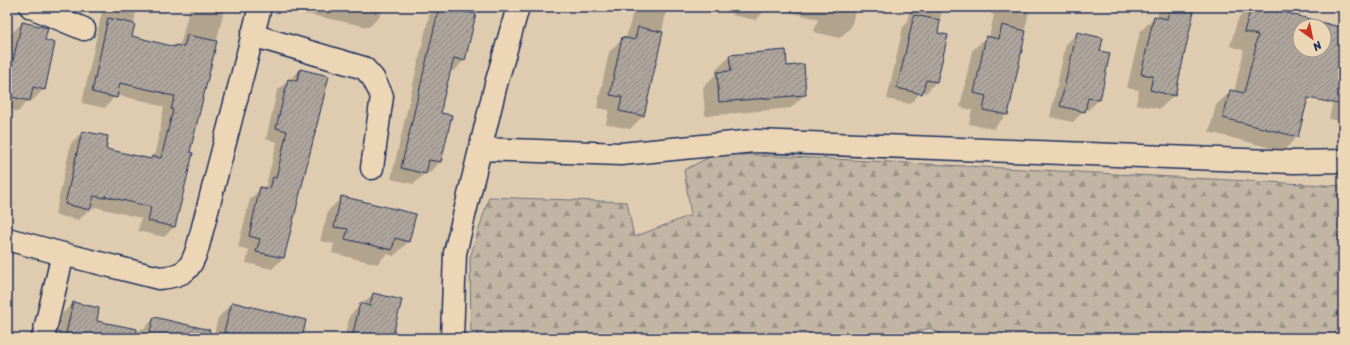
<svg xmlns="http://www.w3.org/2000/svg" width="1350" height="345" viewBox="0 0 1350 345" font-family="Sriracha,sans-serif">
<style>
.forest{fill:url(#forest-firs);stroke:#6e7280}
.shadow{fill:#0003}
.building{fill:url(#building-hatch);stroke:#1b2f5e;fill-rule:evenodd}
.lines{fill:none;stroke-linecap:round;stroke-linejoin:round}
.minor-casing{stroke:#1b2f5e;stroke-width:25}
.minor{stroke:#ecd6b5;stroke-width:22}
</style>
<defs>
<pattern id="forest-firs" width="22" height="20" patternUnits="userSpaceOnUse"><rect width="22" height="20" fill="#c2b5a3"/><path d="M5 1l3.5 6h-7zM16 11l3.5 6h-7z" fill="#9d9488"/></pattern>
<pattern id="building-hatch" width="6" height="6" patternUnits="userSpaceOnUse"><rect width="6" height="6" fill="#afa59c"/><path d="M-1 1l2-2M0 6l6-6M5 7l2-2" fill="none" stroke="#8e8782"/></pattern>
</defs>
<rect width="100%" height="100%" fill="#dfccb0"/>
<filter id="ink" filterUnits="userSpaceOnUse"><feTurbulence type="fractalNoise" baseFrequency=".025" numOctaves="2"/><feDisplacementMap in="SourceGraphic" scale="8" xChannelSelector="R" yChannelSelector="G"/><feConvolveMatrix kernelMatrix="1 2 1 2 8 2 1 2 1" color-interpolation-filters="sRGB"/></filter>
<g filter="url(#ink)">
<path class="forest" d="M718,153l625,33v152h-395l-18,-10 -35,10h-424l-1,-80 19,-61 138,5 7,35 57,-22 -7,-45z"/>
<path class="shadow" d="M103,7h34l-6,30 43,11 1,-2h2l4,-4 9,-35h35l-36,146 -14,73 -11,11 -26,-6 3,-13 -46,-11 -2,2 -3,-1 -11,12 -24,-5 16,-72 11,-11 22,18 46,9 4,-2 8,-37h-1l3,-13 -11,-3 1,-1 -38,-8 -11,13 -23,-5z
M297,7h85l-2,9 -11,11 -73,-15z
M431,7h35l-2,53 -10,11 -4,-1 -8,30 -2,14v48l-10,11 -4,-1 -12,12 -23,-5z
M634,7h35l-2,2 -24,107 -13,13 -24,-5 3,-14 -12,-2 12,-56 14,-14 3,1z
M734,7h122l-5,20 -11,11 -26,-6 4,-13 -46,-11 -2,1 -3,-1 -11,12 -24,-5z
M910,7h33l-7,27v48l-10,11 -5,-1 -11,12 -23,-5 16,-72 4,-4z
M993,7h37l-23,107 -14,15 -24,-5 3,-14 -12,-3 12,-56 14,-14h3l5,-22 -3,-1z
M1085,7h14l-3,2z
M1159,7h35l-20,88 -14,14 -24,-5 3,-14 -12,-2 13,-56 14,-15 3,1z
M1249,7h12l64,17 -1,5v-3h-24v24h18l-21,87 -14,14 -74,-19 7,-27 15,-14 3,1 10,-42 -14,-4 8,-27z
M22,23l22,18v48l-11,11 -4,-1 -11,13 -11,-3v-57l4,-18z
M1077,33l22,18v49l-11,10h-4l-11,12 -23,-5 16,-73z
M730,56l56,11 19,27 -14,14 -86,8 -2,-29 13,-13v-4z
M1343,61v75l-5,-1 3,-14 -12,-2 13,-57z
M300,70l28,7 -45,181 -11,11 -26,-6 3,-13 -11,-3 12,-48 11,-11 2,1 3,-4 11,-43 -11,-3 11,-48z
M342,197l66,45 -14,14 -7,-2 -10,10 -45,-11 2,-9 -14,-3 8,-30z
M7,270h4l-4,15z
M373,294l18,44h-47l6,-23z
M73,303l22,18 44,10 3,-3 2,1 10,-11 24,20h-121l5,-24z
M232,303l69,35h-88l5,-20z"/>
<path class="building" d="M439,7h28l-1,5 10,2 -11,47 -11,-3 -11,42 -2,13 11,2 -11,47 -12,-2 -3,14 -25,-6z
M1170,7l24,4 -19,85 -25,-6 3,-14 -12,-2 13,-58 13,3z
M1251,7h14l78,21v77l-35,-7 -10,39 -75,-19 7,-28 14,3 12,-47h-1l3,-11 -14,-3zM1300,26h24v24h-24z
M914,15l26,5 -2,13 10,2 -11,47 -11,-2 -4,14 -25,-6z
M108,18l27,6 -3,12 43,11v-2l9,2 3,-12 30,6 -27,111 3,1 -18,74 -27,-6 3,-14 -46,-11v2l-11,-2 -4,14 -25,-6 17,-73 26,5 -2,13 45,10 1,-3 9,2 12,-48 -2,-1 4,-13 -12,-2 1,-1 -44,-10 -3,15 -25,-6z
M22,22l26,6 -3,12 10,3 -10,47 -12,-3 -3,14 -23,-5v-10z
M1002,25l24,6 -18,84 -25,-5 3,-14 -12,-3 12,-57 13,3z
M638,27l25,5 -19,84 -25,-5 3,-14 -12,-2 12,-58 13,3z
M1077,32l26,6 -3,13 10,2 -10,47 -12,-2 -3,14 -25,-6z
M786,50l1,16 17,-2 2,31 -87,7 -2,-30 14,-1 -2,-16z
M300,69l29,7 -45,182 -28,-6 4,-13 -11,-3 11,-49 10,2 3,-12 3,1 11,-47 -11,-3 12,-49 9,2z
M341,196l75,18 -7,28 -14,-4 -3,12 -47,-11 3,-10 -14,-2z
M373,293l29,7 -10,38h-40l8,-35 10,3z
M73,302l26,6 -2,13 40,8 -1,9h-71z
M232,302l74,18 -4,18h-54l-24,-6z
M154,317l56,13 -1,8h-61z"/>
<g class="lines">
<defs>
<path id="minor" d="M31,7l53,22
M252,35l112,33 9,10 9,18 -10,72
M481,149l140,5 133,-13 540,21 49,-1
M7,239l56,15 96,24c25,-2 32,-7 39,-32l62,-239
M43,338l20,-84
M452,338l3,-85 41,-169 22,-77"/>
</defs>
<use href="#minor" class="minor-casing"/>
<use href="#minor" class="minor"/>
</g>
</g>
<rect width="1350" height="345" fill="none" stroke="#ecd6b5" stroke-width="24"/>
<rect x="12" y="12" width="1326" height="321" fill="none" stroke="#1b2f5e" stroke-width="1.5" filter="url(#ink)"/>
<g transform="translate(1312 38) rotate(147)"><circle r="19" fill="#ecd6b5" stroke="#989392"/>
<path d="M0-3L7 15L0 10L-7 15Z" fill="#c8321e"/>
<text y="-6" font-size="11" font-weight="bold" text-anchor="middle" fill="#1b2f5e">N</text>
</g>
</svg>
